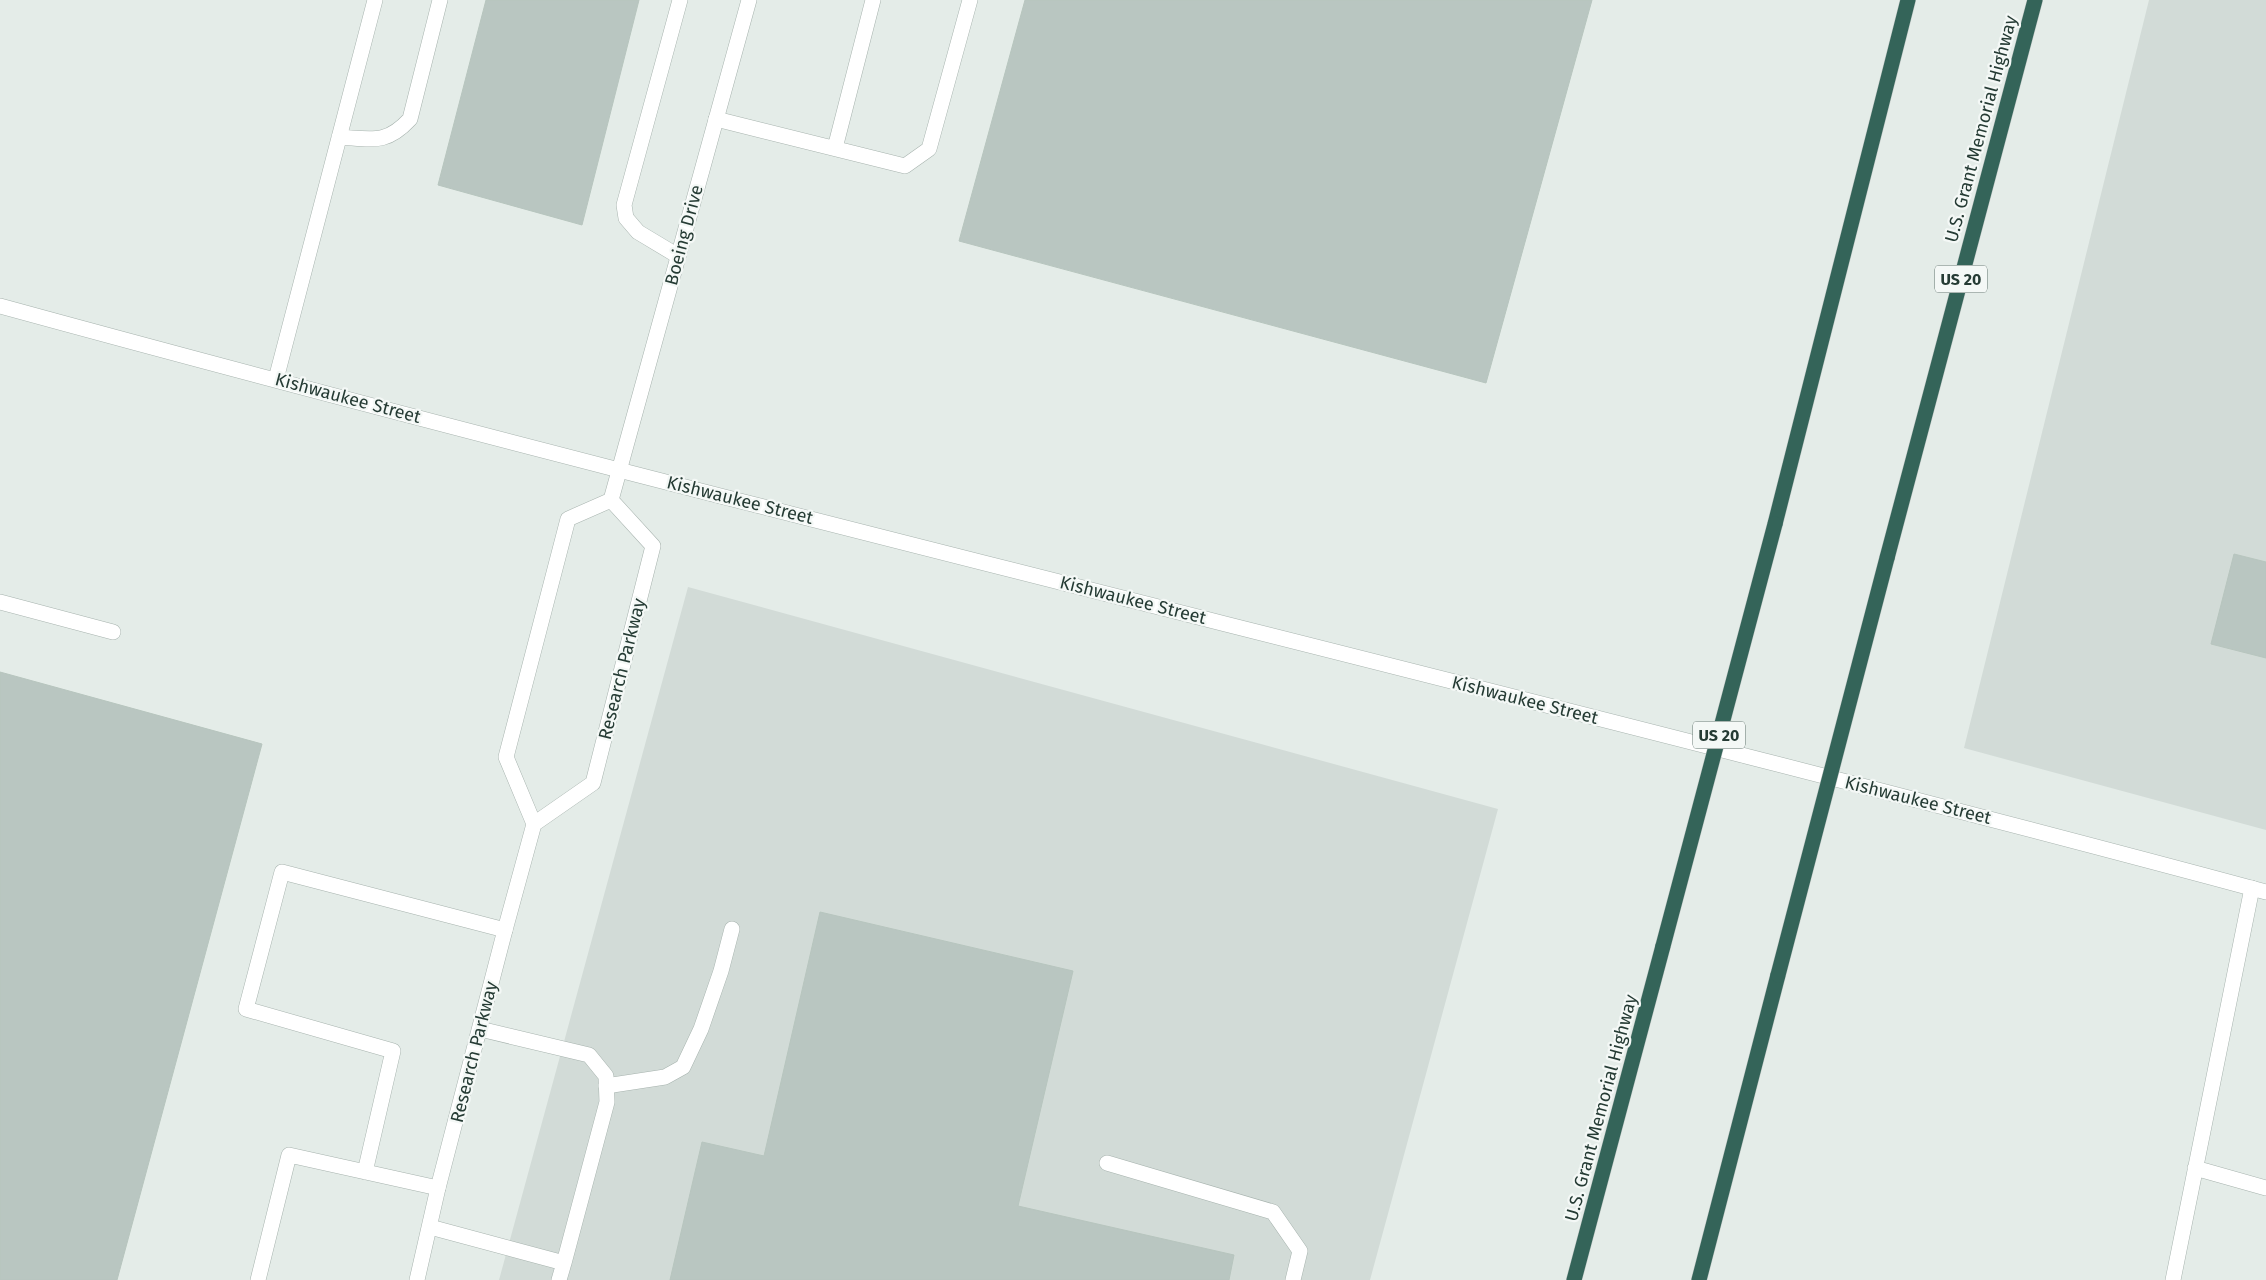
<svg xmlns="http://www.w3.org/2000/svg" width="2266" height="1280" viewBox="0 0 2266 1280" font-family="'Fira Sans',sans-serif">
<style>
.built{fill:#d2dbd7}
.building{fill:#b9c6c1;stroke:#b7c5be}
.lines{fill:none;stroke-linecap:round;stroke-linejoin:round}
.service-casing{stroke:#a7b3ae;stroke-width:16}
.minor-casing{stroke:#a7b3ae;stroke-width:16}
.tertiary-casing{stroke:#a7b3ae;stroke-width:16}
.motorway-casing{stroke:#c2c8c6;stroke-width:16}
.service{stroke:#fff;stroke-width:15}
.minor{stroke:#fff;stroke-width:15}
.tertiary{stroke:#fff;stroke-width:15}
.motorway{stroke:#346459;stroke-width:15}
.motorway-bridge-casing{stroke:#c2c8c6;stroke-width:16;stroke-linecap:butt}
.motorway-bridge{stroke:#346459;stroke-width:15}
.labels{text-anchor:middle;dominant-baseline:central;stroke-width:4.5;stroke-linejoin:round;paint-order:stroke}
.shield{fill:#f4f8f6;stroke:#63746e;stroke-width:1}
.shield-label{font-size:16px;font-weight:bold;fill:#253b34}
.street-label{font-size:18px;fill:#253b34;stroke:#f4f8f6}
</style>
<rect width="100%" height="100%" fill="#e4ece8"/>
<path class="built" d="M2149,0h117v830l-302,-82z
M688,587l810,222 -128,471h-871z"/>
<path class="building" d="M486,0h153l-57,225 -144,-40z
M1025,0h567l-106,383 -527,-142z
M2234,554l32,8v96l-55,-14z
M0,672l262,72 -145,536h-117z
M820,912l253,59 -55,235 216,49 -5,25h-559l32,-138 62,14z"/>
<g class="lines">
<defs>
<path id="service" d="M716,119l189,47 24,-17 41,-149
M339,137c33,2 47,8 71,-18l30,-119
M835,148l38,-148
M678,256l-40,-24 -12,-14 -2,-13 56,-205
M276,379l99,-379
M0,602l113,30
M606,1086l59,-9 18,-10 18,-38 20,-58 11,-42
M1107,1163l166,49 27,39 -7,29
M2195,1168l71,20
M365,1172l28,-121 -147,-42 36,-137 223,58
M430,1227l134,36 43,-161 -1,-26 -17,-21 -109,-26
M258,1280l31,-125 149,33
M559,1280l5,-17
M2173,1280l79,-392"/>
<path id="minor" d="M611,500l138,-500
M534,824l59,-41 60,-237 -42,-46
M417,1280l21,-92 67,-258 29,-106 -28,-67 62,-238 43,-19"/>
<path id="tertiary" d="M0,306c752,206 1512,384 2266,586"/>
<path id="motorway" d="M1775,524l133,-524
M1887,558l148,-558
M1574,1280l89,-334
M1699,1280l79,-305"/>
</defs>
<use href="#service" class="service-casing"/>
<use href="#minor" class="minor-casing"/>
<use href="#tertiary" class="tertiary-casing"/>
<use href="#motorway" class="motorway-casing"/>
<use href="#service" class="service"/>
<use href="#minor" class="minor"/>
<use href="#tertiary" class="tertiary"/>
<use href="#motorway" class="motorway"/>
<defs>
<path id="motorway-bridge" d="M1663,946l112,-422
M1778,975l109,-417"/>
</defs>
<use href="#motorway-bridge" class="motorway-bridge-casing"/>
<use href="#motorway-bridge" class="motorway-bridge"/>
</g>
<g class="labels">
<g class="shield">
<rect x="1935" y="265.5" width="52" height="27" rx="4"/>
<rect x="1693" y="721.5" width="52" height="27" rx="4"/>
</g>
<g class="shield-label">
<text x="1961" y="279">US 20</text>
<text x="1719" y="735">US 20</text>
</g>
<g class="street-label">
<text transform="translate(1981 129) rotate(-75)">U.S. Grant Memorial Highway</text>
<text transform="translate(684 235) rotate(-75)">Boeing Drive</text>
<text transform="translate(348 398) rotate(15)">Kishwaukee Street</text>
<text transform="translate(740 500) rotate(14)">Kishwaukee Street</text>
<text transform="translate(1133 600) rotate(14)">Kishwaukee Street</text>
<text transform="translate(622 669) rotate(-76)">Research Parkway</text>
<text transform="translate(1525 700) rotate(14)">Kishwaukee Street</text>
<text transform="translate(1918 800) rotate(14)">Kishwaukee Street</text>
<text transform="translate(474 1052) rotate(-76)">Research Parkway</text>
<text transform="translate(1601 1108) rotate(-75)">U.S. Grant Memorial Highway</text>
</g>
</g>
</svg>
